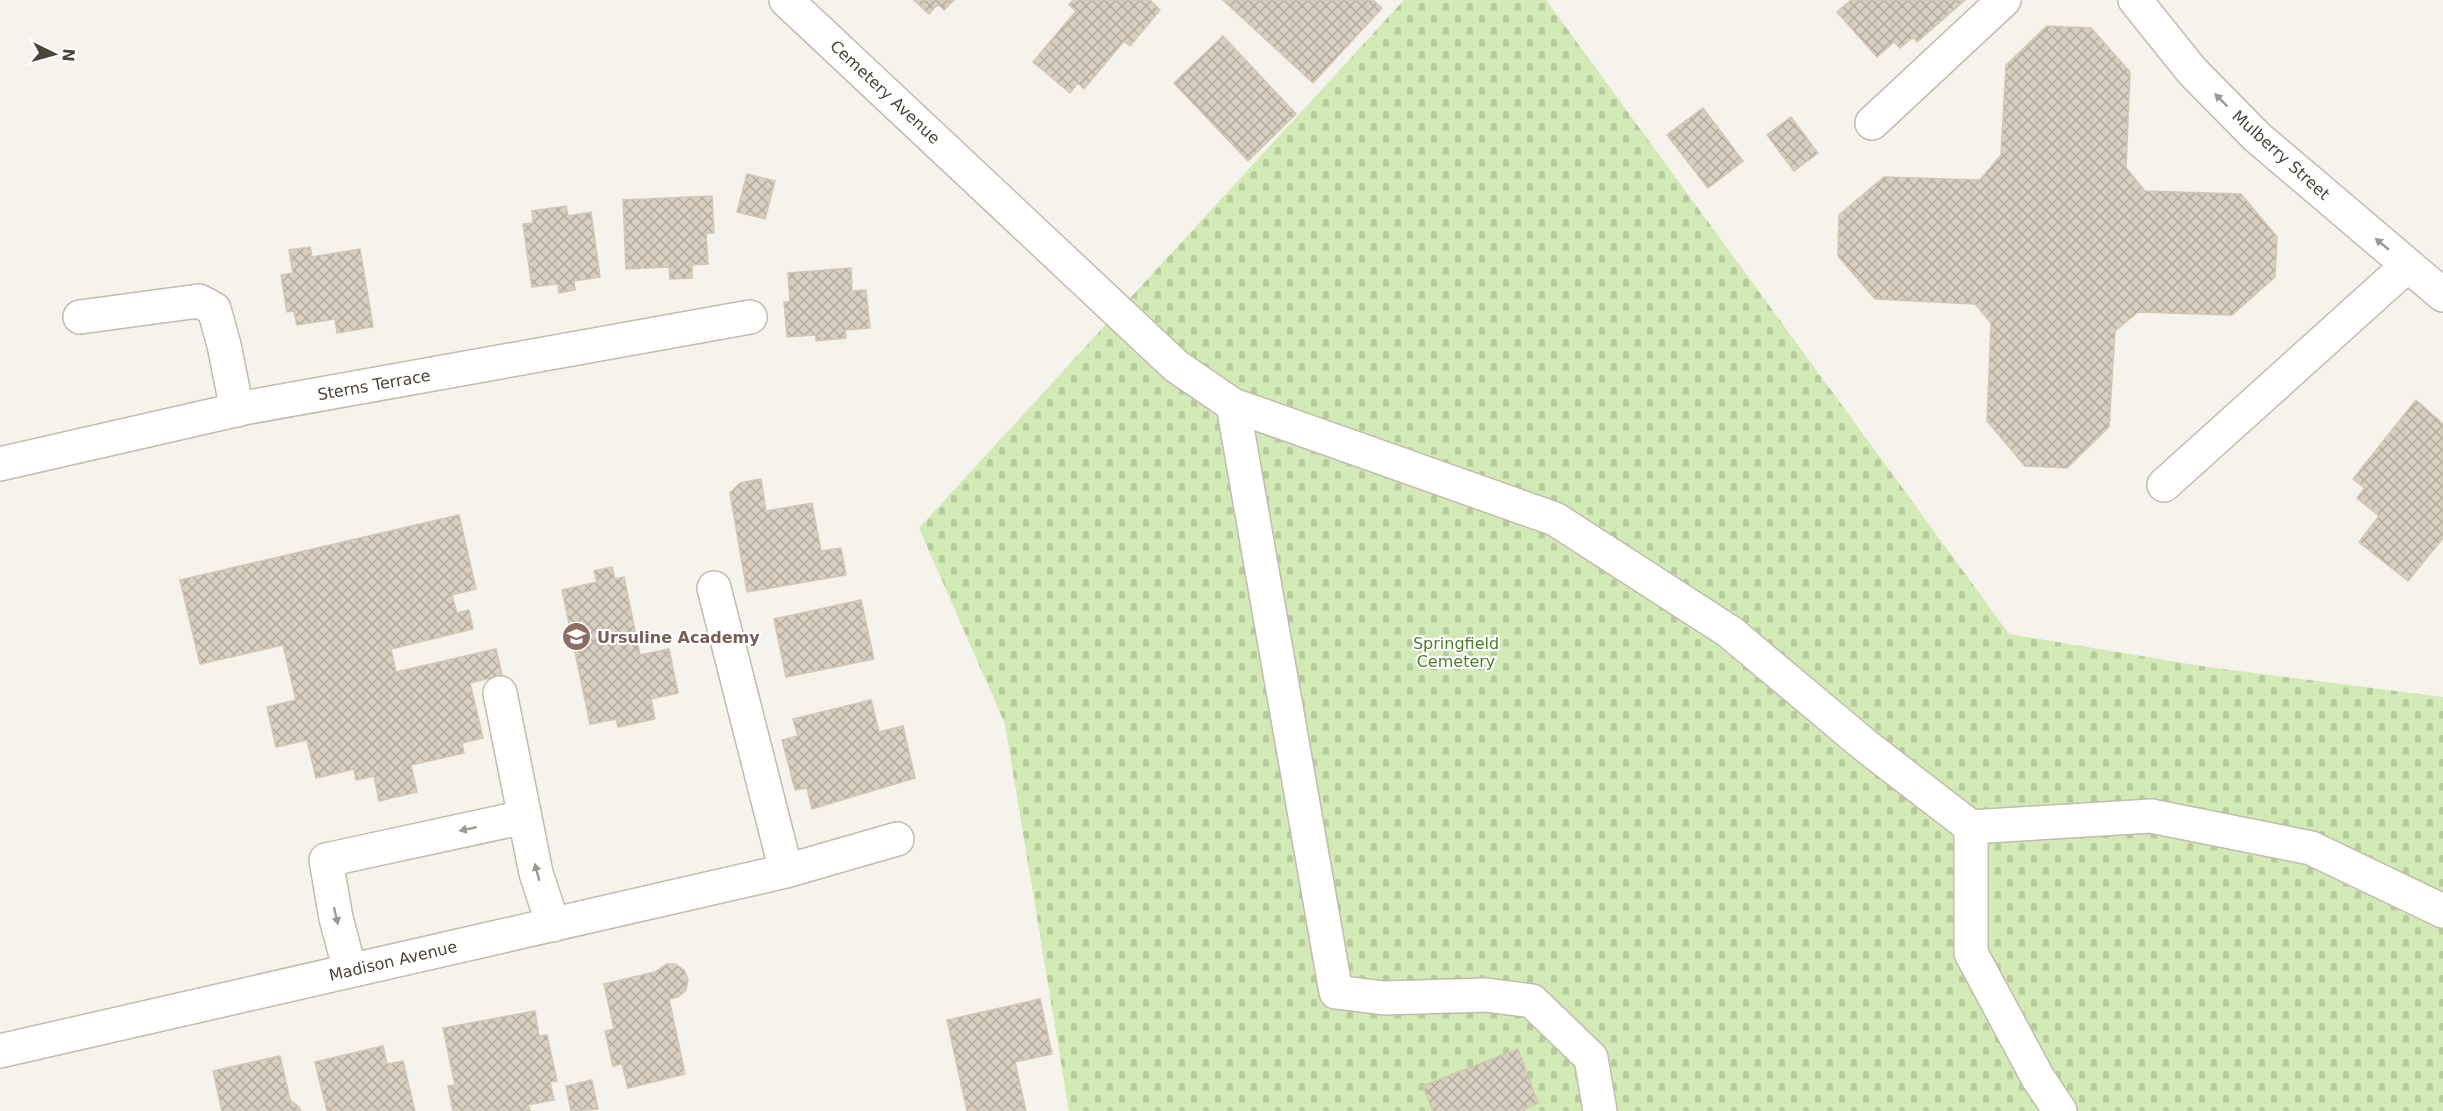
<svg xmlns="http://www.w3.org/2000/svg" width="2443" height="1111" viewBox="0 0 2443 1111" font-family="'DejaVu Sans',sans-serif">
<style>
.cemetery{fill:url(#cemetery-stones)}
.building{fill:url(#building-cross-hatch);stroke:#d3c7b4;stroke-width:1.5}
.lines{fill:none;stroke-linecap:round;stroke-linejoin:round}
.minor-casing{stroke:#c2bbae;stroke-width:36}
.minor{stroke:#fff;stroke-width:33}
.oneway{fill:#9c9892}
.labels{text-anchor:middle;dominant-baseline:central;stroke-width:4.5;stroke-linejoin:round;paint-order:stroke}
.street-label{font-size:16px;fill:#4b4439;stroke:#fff}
.education-label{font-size:16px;font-weight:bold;fill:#785e54;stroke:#fff;text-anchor:start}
.park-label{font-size:16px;fill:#4a7f2a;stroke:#fff}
</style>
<defs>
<pattern id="cemetery-stones" width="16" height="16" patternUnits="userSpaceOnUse" patternTransform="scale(1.5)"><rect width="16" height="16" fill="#d2eab5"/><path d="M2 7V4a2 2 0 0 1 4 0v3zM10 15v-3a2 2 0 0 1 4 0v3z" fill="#b6ca9c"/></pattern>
<pattern id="building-cross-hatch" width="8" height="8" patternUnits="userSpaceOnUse" patternTransform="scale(1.5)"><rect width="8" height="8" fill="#d8cfc1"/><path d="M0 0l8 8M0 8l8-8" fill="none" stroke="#b1aa9e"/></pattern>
</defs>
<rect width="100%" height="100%" fill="#f6f3ec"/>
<path class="cemetery" d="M1404,0h142l463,634 198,33 236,30v414h-1374l-64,-387 -86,-196z"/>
<path class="building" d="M914,0h40l-10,10 -6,-6 -9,10z
M1073,0h77l10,10 -30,36 -6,-5 -40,48 -6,-6 -8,10 -37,-31 43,-51 -7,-6z
M1223,0h150l9,8 -69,75z
M1851,0h114l-48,42 -4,-5 -13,11 -6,-6 -17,15 -40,-45z
M2047,26l44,2 39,44 -4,96 19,23 96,3 36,43 -2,40 -43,38 -94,-3 -23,19 -6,96 -42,41 -42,-2 -38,-45 4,-98 -16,-19 -100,-5 -37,-43 1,-41 45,-38 96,3 21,-25 5,-90z
M1223,36l73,78 -48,47 -74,-78z
M1703,108l40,53 -35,27 -41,-53z
M1791,117l27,36 -24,18 -27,-36z
M747,174l28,7 -10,38 -28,-7z
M712,196l2,37h-8l2,31 -16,1v13l-22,1 -1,-12 -43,2 -3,-69z
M566,206l2,10 23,-4 9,65 -26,4 1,9 -16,3 -1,-9 -26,3 -9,-63 10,-1 -1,-12z
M310,247l2,10 48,-8 13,78 -36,6 -2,-14 -38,6 -3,-14 -7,1 -6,-37 12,-2 -4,-23z
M851,268l1,23 14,-1 4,38 -25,2 1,8 -30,3v-6l-29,2 -3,-35h6l-2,-29z
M2416,400l27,24v114l-35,43 -49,-39 20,-26 -22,-18 8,-10 -12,-9z
M761,479l5,32 46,-8 9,48 20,-3 5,27 -99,17 -17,-99 10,-10z
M459,515l17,74 -24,6 5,18 12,-3 4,19 -82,20 5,23 100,-23 6,26 -32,8 13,55 -21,5 2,10 -53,12 6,27 -38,9 -5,-25 -18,4 -2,-11 -38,9 -9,-38 -31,7 -9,-40 29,-7 -13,-55 -83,19 -20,-84z
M612,567l3,12 9,-2 16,78 29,-6 9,44 -27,6 4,20 -37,8 -2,-8 -26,5 -28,-134 35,-8 -3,-11z
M861,600l13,59 -88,18 -12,-58z
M871,700l8,32 24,-6 12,52 -103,31 -5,-21 -12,2 -13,-50 16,-4 -5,-17z
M667,964h8l9,6 4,9 -2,11 -8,7 -9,2 16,75 -57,14 -6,-24 -9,2 -8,-35 9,-2 -10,-45 51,-12z
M1040,999l12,55 -37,8 11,49h-59l-20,-91z
M535,1011l4,25 8,-1 10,46 -7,1 4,18 -26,5 2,6h-77l-5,-25 7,-1 -12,-57z
M383,1046l4,18 16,-3 12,50h-88l-12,-49z
M1518,1049l20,54 -14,6 1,2h-92l-10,-25z
M280,1056l10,44 9,7 2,4h-79l-9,-40z
M592,1080l6,29 -27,2 -5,-25z"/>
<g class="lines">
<defs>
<path id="minor" d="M786,0l390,366 57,39
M2135,0l57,71 65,66 186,158
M1872,123l132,-123
M80,317l119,-16 15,8 10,36 13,65
M0,464l249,-57 501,-90
M2164,485l244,-220
M714,588l72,283
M500,693l36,180 17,52
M350,971l-14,-53 -10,-58 199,-43
M0,1051l786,-180 111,-32
M1600,1111l-9,-53 -59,-57 -46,-6 -102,3 -48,-6 -103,-587 322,114 175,113 136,114 105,81
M2060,1111l-22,-33 -67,-125v-126l180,-11 160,32 132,63"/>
</defs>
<use href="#minor" class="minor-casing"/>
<use href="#minor" class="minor"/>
</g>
<defs><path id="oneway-solid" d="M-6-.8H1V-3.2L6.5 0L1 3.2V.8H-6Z" transform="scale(1.5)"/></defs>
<g class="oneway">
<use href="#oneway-solid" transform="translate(2221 100) rotate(-135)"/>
<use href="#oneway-solid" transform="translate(2382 244) rotate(-140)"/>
<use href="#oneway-solid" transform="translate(468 829) rotate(168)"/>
<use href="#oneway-solid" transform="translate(537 872) rotate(-105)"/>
<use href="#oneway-solid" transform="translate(336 916) rotate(77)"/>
</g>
<defs>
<symbol id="school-disc" viewBox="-11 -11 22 22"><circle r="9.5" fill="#8d6e63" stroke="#fff"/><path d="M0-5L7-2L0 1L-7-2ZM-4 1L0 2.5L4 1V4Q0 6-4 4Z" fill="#fff"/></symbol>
</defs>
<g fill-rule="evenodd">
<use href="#school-disc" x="560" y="620" width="33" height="33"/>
</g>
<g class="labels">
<g class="street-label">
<text transform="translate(885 92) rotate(43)">Cemetery Avenue</text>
<text transform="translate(2281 155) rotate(42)">Mulberry Street</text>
<text transform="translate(374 385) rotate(-10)">Sterns Terrace</text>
<text transform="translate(393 961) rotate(-13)">Madison Avenue</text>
</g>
<g class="education-label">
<text x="597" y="637">Ursuline Academy</text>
</g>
<g class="park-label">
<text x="1456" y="643">Springfield<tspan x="1456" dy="18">Cemetery</tspan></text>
</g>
</g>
<g transform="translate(54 54) rotate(95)" stroke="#ffffff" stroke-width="4.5" paint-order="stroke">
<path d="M0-4.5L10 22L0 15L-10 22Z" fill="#4b4439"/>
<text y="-9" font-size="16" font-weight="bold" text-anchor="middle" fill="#4b4439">N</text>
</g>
</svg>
